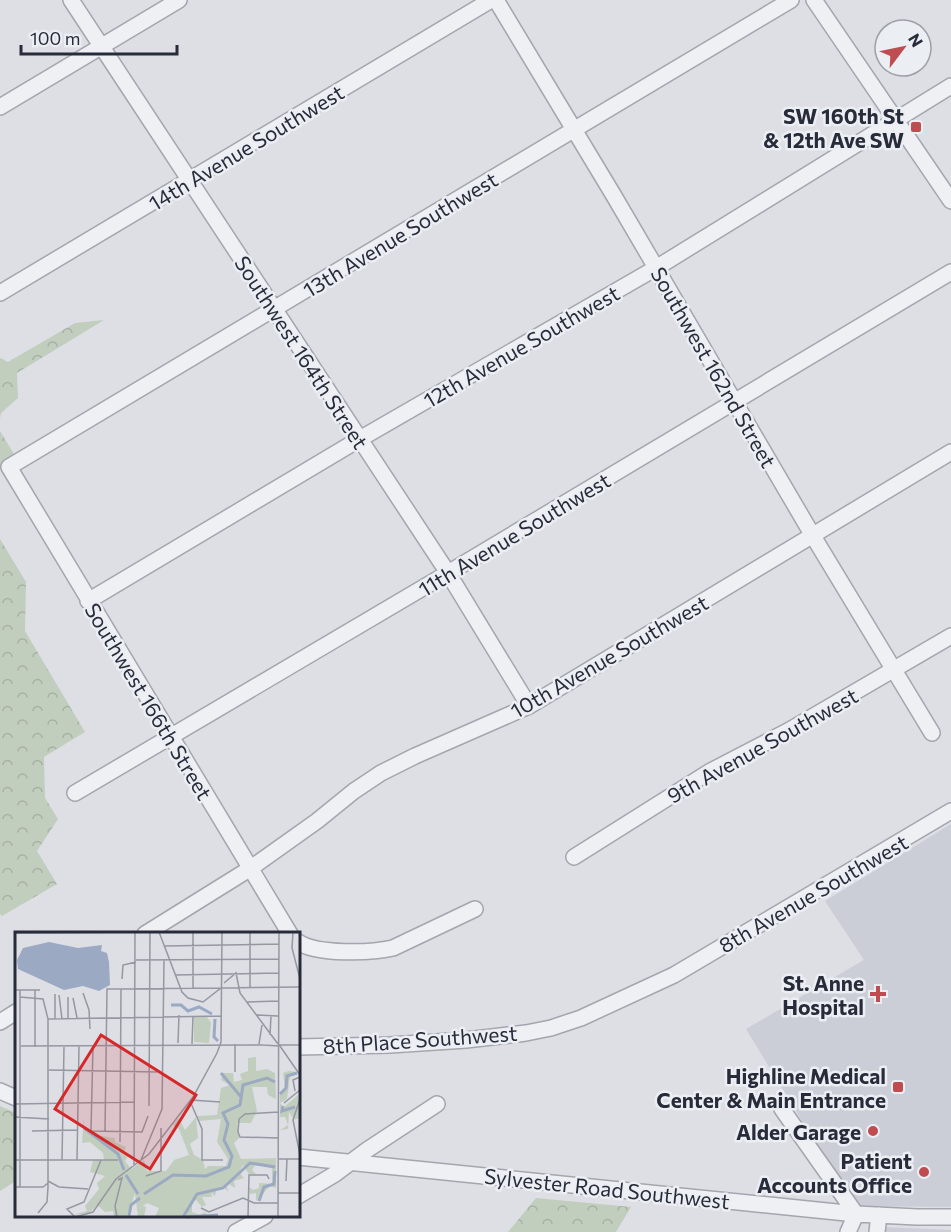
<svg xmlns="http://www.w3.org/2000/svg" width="951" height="1232" viewBox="0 0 951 1232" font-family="Commissioner,sans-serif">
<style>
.built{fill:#cbced6}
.forest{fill:url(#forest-crowns)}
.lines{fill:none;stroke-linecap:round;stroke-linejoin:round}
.minor-casing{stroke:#a3a6ae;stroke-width:18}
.minor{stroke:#eff0f4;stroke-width:15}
.poi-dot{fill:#bf4c51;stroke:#ebeef3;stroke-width:2}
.labels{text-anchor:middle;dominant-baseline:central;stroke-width:5;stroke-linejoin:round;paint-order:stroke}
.poi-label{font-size:21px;font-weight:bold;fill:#282c3a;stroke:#ebeef3;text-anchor:end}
.street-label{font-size:21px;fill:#282c3a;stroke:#ebeef3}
.inset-river{fill:none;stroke:#9ba9c2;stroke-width:3}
.inset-road{fill:none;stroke:#9597a1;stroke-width:1.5}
.view{fill:#d62828;fill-opacity:0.15;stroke:#d62828;stroke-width:3}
.inset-edge{fill:none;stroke:#282c3a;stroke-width:3}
</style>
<defs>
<pattern id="forest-crowns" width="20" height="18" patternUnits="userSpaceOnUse" patternTransform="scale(1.5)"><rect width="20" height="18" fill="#c1cebe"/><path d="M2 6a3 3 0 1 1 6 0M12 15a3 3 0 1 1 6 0" fill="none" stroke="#a6b1a4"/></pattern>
</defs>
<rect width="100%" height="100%" fill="#dddfe5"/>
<path class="built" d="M951,824v383l-97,-1 -108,-177 118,-69 -39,-59z
M883,1227l68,3v2h-67z"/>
<path class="forest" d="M104,320l-87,53 1,25 -17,15 -1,6v-61l8,4 67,-39z
M0,431l14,23 -14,15z
M0,539l26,43 -1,49 60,101 -41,25 1,41 13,21 -21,32 20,33 -55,32 -2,-2z
M0,1106l16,7v68l-16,10z
M536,1198l95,9 -15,25h-108z"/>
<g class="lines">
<defs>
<path id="minor" d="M71,0l377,573 81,133
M496,0l118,196 199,340 119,197
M814,0l137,201
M0,107l179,-107
M0,293l491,-293
M88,601l270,-161 298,-172 295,-182
M75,793l373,-220 503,-301
M574,857l135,-85 79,-41 163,-95
M145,934l106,-66 66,-47 37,-30 27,-18 34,-17 114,-50 422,-254
M290,934l-281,-467 782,-467
M298,942c19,13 73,11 95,6l82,-39
M0,1022l16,-10
M298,1047l92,-2 76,-5 60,-7 25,-5 30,-10 93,-43 277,-164
M0,1091l16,7
M782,1109l74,105
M298,1157l558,57 61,3h34
M298,1196l37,-22 32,-24 70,-46
M236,1232l29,-16
M848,1232l8,-18
M877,1232l2,-17"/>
</defs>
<use href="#minor" class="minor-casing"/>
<use href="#minor" class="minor"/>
</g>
<g class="poi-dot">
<rect x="910" y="121" width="12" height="12" rx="3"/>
<path d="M875 985h6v6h6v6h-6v6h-6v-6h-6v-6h6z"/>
<rect x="892" y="1081" width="12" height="12" rx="3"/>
<circle cx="873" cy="1131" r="6"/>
<circle cx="924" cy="1172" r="6"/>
</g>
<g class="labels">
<g class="poi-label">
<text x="904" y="115">SW 160th St<tspan x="904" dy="24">&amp; 12th Ave SW</tspan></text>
<text x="864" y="982">St. Anne<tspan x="864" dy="24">Hospital</tspan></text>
<text x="886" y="1075">Highline Medical<tspan x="886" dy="24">Center &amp; Main Entrance</tspan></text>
<text x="861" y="1131">Alder Garage</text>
<text x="912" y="1160">Patient<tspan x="912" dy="24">Accounts Office</tspan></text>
</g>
<g class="street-label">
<text transform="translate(246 147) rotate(-31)">14th Avenue Southwest</text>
<text transform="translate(400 234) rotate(-31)">13th Avenue Southwest</text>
<text transform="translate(521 346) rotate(-30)">12th Avenue Southwest</text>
<text transform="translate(302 352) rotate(57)">Southwest 164th Street</text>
<text transform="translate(714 367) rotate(60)">Southwest 162nd Street</text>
<text transform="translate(514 534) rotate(-31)">11th Avenue Southwest</text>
<text transform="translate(609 656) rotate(-30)">10th Avenue Southwest</text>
<text transform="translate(149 701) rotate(59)">Southwest 166th Street</text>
<text transform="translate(762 745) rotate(-29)">9th Avenue Southwest</text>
<text transform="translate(813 893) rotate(-30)">8th Avenue Southwest</text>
<text transform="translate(420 1039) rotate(-4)">8th Place Southwest</text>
<text transform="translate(607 1188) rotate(6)">Sylvester Road Southwest</text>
</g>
</g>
<g transform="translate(15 932)">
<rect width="285" height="285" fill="#dddfe5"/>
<path d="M179,85h13l4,6 -2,20 -15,-1z" fill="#c1cebe"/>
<path d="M241,125v14l11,-2 8,4 1,26 -8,-4 -1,-8h-15l5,24 -6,12h-14l2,15 -5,5 7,16 35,-1v30l-6,-2 -14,15v-8l-6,1 -1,-7 4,3 6,-2v-5l13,1v-16l-16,-4 -4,6 4,4h-7l-6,-9 -4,7 5,6 -10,3 1,7 -9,-6 2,10 -4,-5 -7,1 -2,8 -4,-3 1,4h-10l4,8 -4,2 -6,-7 -4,2v10l8,3 5,-3 4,5h-54l4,-9 -12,-5 -4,3 3,1 -2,10h-6l-3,-24 -8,24h-13l-1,-6 -8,1 -8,-7 -8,8 -17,2 15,-4 -2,-5 14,-17 -2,-6 8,-7 -15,-4 3,-12h11l-1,-7 -13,-11 -8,1 2,-27v10l10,9 21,3v4l11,5 -3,7 5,2 -3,5 6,8 13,-9 3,11h19l8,-11 15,-5 -10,-26 -6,-4 6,-7 6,12 11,-13 2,21 -8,6 4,11 9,5 2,9 3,-3h18l2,-7 -11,-17 4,-23 -22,2 -2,-5 20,-1 4,-27 9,-3 -9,-5 2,-7h10l1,9 8,-2 -2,-6 8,-3v-13zM274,139l8,1 -7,4 -3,23 -7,4 4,4 14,-12 2,23 -6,2 -5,-8 -1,17 -8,1 8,-5 -3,-8h-5v-24l5,-3 -2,-17z" fill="#c1cebe"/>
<path d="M34,10l29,6 24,-3 -1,6 6,2 2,9 1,23 -11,6 -16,-5 -19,4 -46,-21 -1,-9 6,-12z" fill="#9ba9c2"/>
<path class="inset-river" d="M156,73h10l7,6 11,-4 13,7M200,87l-1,18 4,4M206,141l21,25M265,162l6,-6 1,-12 10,-3M268,174l-1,5 13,-4M69,196l34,26 6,16M111,243l12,19M129,262l29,-19 33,1 23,-9 3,-11 -8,-16 4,-16 -5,-11 17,-8 3,-20 24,-7 8,4M244,269l5,-14 10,-3 1,-13M114,284l2,-11 9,-7M168,285l14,-23 26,-6 27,-25 25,4M171,285l32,-2"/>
<path class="inset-road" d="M144,0l23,60 6,6 15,4 18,-14 79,-1M178,0v56M278,0l-1,16 8,31M0,1l128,-1M149,14l115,-2M121,28l143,-1M160,43l104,-2M107,47l1,-14 13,-3M209,51l12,-10 4,20 38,51M235,55v-55M0,58h25M20,58v57M68,61l6,17 1,19M40,62v25M44,63l3,24M5,65l23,2 5,20v168l-1,15 -9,11M53,65v22M58,66l4,20M232,70l32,-1M242,83l21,1M33,87l173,-3M255,103l1,-19M163,111l1,-28M177,112l1,-28M244,112l3,-19M247,113l18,1 20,29M263,113h22M6,114l242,-1M78,114l-2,85 51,1 6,-16M34,138l108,2M220,140v-28M280,159l-2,-11 7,-3M285,167l-7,21 7,35M176,168l29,2M175,169l12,28v31h21M269,171l16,-13M0,172l120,-2M134,174l1,-174M263,180l-33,2 -6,5 -1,13 2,5 38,1M0,185l34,2M17,199l45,-1M90,199l2,-142 114,-1M105,210l1,-153M263,227h22M0,228h103M47,228l2,-113M62,228l2,-114M126,228l21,-51 2,-149M119,234l1,-234M131,244l15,-5v-43M33,249l11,6 29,2M271,249l1,-22M0,255h28l5,-4M5,255v-197M263,261h22M186,276l8,4 34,-14 11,5h24M60,285l18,-5 23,-33 33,-25 44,-57 24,-44 4,-11 1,-110M60,285l-8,-8 17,-7 17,-42M102,285l-2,-11 7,-28 -4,2M233,285l1,-42h18l2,4M263,285l1,-285"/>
<path class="view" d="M86,103l95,60 -46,74 -95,-60z"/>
<rect width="285" height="285" class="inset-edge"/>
</g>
<g transform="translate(903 48) rotate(58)"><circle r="28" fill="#ebeef3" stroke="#9da0a9" stroke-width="1.5"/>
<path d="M0-4.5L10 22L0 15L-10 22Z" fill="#bf4c51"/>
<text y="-9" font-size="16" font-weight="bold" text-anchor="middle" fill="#282c3a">N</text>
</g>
<path d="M21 45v9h156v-9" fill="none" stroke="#282c3a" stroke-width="3"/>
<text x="30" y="45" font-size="18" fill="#282c3a" stroke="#ebeef3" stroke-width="4.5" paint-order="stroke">100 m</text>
</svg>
